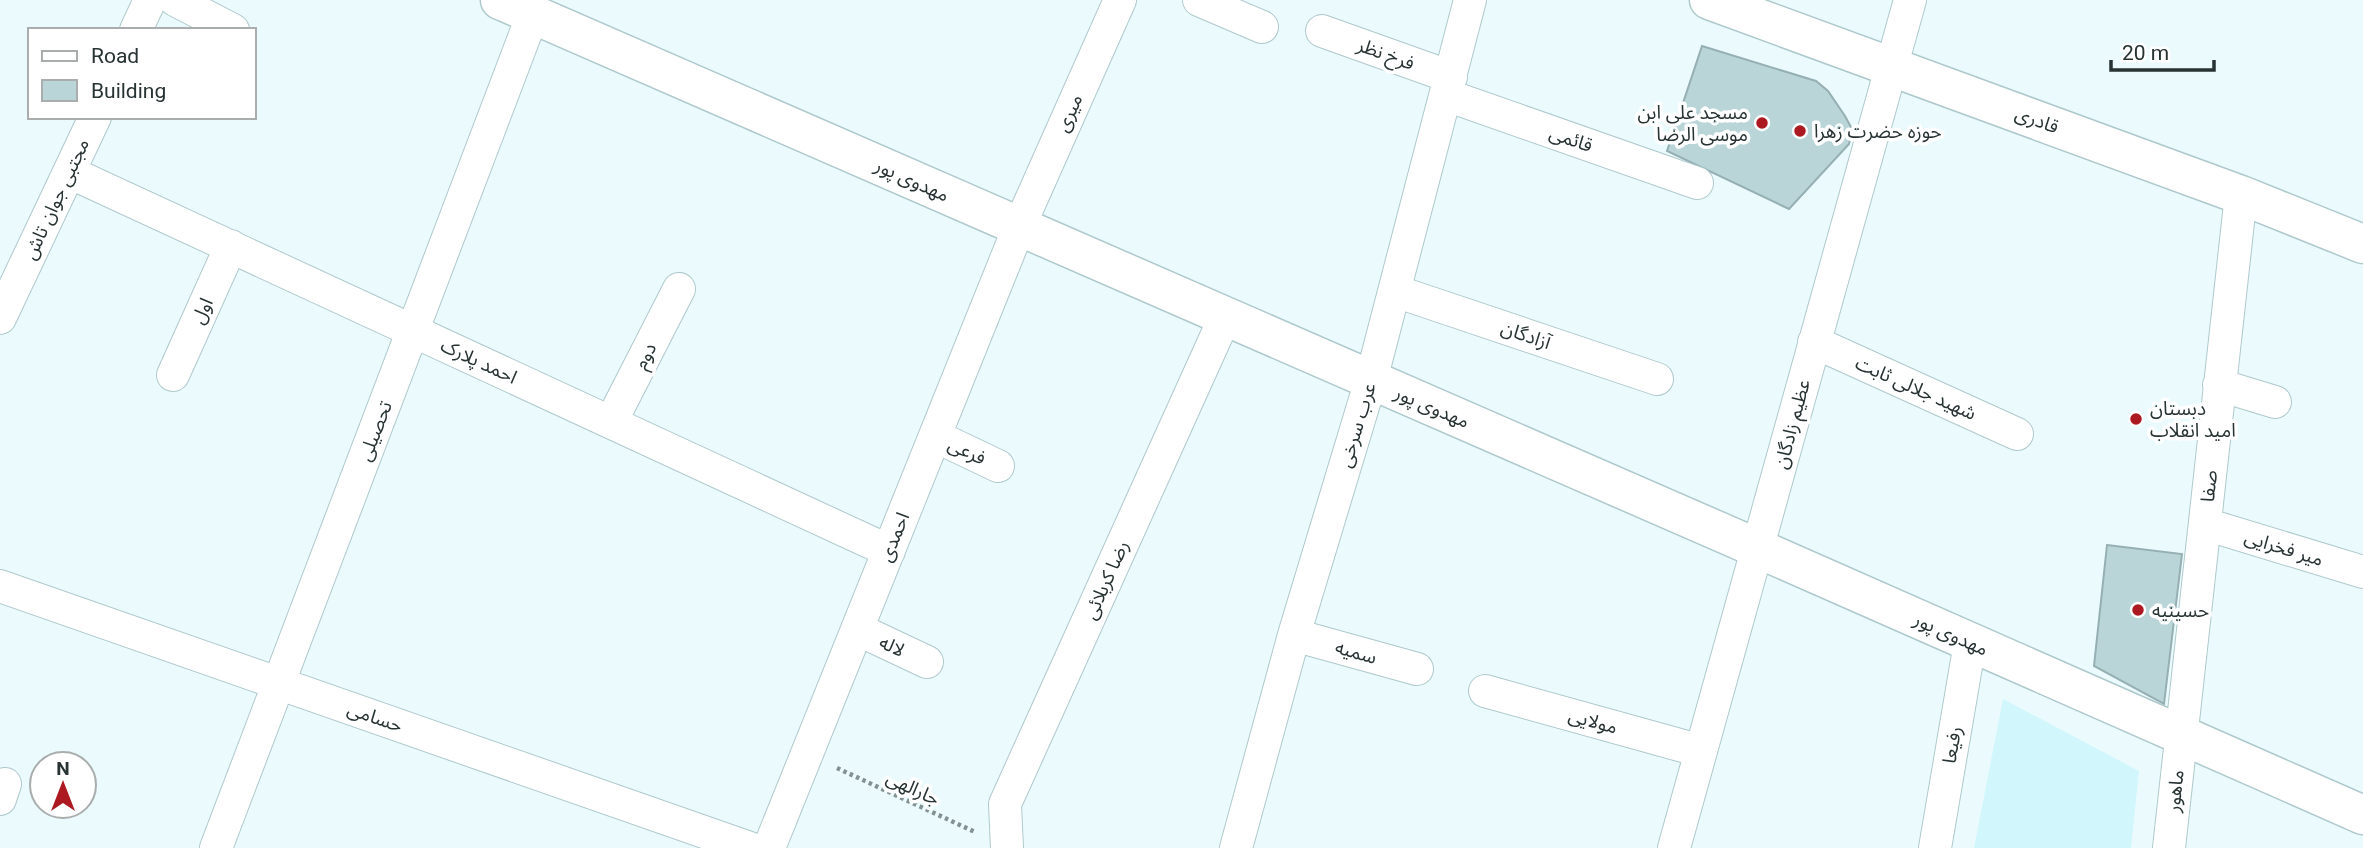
<svg xmlns="http://www.w3.org/2000/svg" width="2363" height="848" viewBox="0 0 2363 848" font-family="Roboto,'Noto Sans Arabic',sans-serif">
<style>
.built{fill:#d1f6fb}
.building{fill:#bad5d8;stroke:#95afb3;stroke-width:2}
.lines{fill:none;stroke-linecap:round;stroke-linejoin:round}
.minor-casing{stroke:#aec9cc;stroke-width:34}
.tertiary-casing{stroke:#aec9cc;stroke-width:41}
.path{stroke:#849193;stroke-width:4.5;stroke-dasharray:3.5 3.5;stroke-linecap:butt}
.minor{stroke:#fff;stroke-width:32}
.tertiary{stroke:#fff;stroke-width:38}
.poi-dot{fill:#ac1920;stroke:#fff;stroke-width:2.5}
.labels{text-anchor:middle;dominant-baseline:central;stroke-width:7;stroke-linejoin:round;paint-order:stroke}
.street-label{font-size:19px;fill:#273233;stroke:#fff}
.poi-label{font-size:19px;fill:#273233;stroke:#fff;text-anchor:start}
</style>
<rect width="100%" height="100%" fill="#ebfbfd"/>
<path class="built" d="M2003,699l136,72 -8,77h-157z"/>
<path class="building" d="M1702,46l114,35 12,10 17,25 7,13 -3,15 -60,65 -122,-58z
M2107,545l75,9 -18,150 -70,-38z"/>
<g class="lines">
<defs>
<path id="minor" d="M175,0l58,30
M1199,0l63,27
M136,30l14,-30
M1322,31l129,46
M1446,95l251,88
M69,172l820,379
M1395,291l262,88
M0,318l95,-201
M1814,342l203,92
M173,375l58,-129
M2219,385l56,17
M611,422l68,-133
M935,436l63,30
M2205,524l158,48
M0,586l750,262
M857,629l70,33
M1294,635l123,34
M1485,691l216,60
M0,799l5,-15
M216,848l317,-834
M769,848l250,-621 101,-227
M1007,848l-2,-44 220,-487
M1236,848l58,-213 77,-255 99,-380
M1674,848l236,-848
M1935,848l35,-205
M2169,848l72,-653"/>
<path id="tertiary" d="M500,0l1257,548 606,267
M1709,0l532,195 122,49"/>
</defs>
<use href="#minor" class="minor-casing"/>
<use href="#tertiary" class="tertiary-casing"/>
<path class="path" d="M837,768l138,64"/>
<use href="#minor" class="minor"/>
<use href="#tertiary" class="tertiary"/>
</g>
<g class="poi-dot">
<circle cx="1762" cy="123" r="7"/>
<circle cx="1800" cy="131" r="7"/>
<circle cx="2136" cy="419" r="7"/>
<circle cx="2138" cy="610" r="7"/>
</g>
<g class="labels">
<g class="street-label">
<text transform="translate(1386 54) rotate(20)">فرخ نظر</text>
<text transform="translate(1069 113) rotate(-66)">میری</text>
<text transform="translate(2037 120) rotate(20)">قادرى</text>
<text transform="translate(1571 139) rotate(19)">قائمی</text>
<text transform="translate(912 180) rotate(24)">مهدوی پور</text>
<text transform="translate(56 199) rotate(-65)">مجتبی جوان تاش</text>
<text transform="translate(202 311) rotate(-66)">اول</text>
<text transform="translate(1526 335) rotate(19)">آزادگان</text>
<text transform="translate(645 356) rotate(-63)">دوم</text>
<text transform="translate(479 361) rotate(25)">احمد پلارک</text>
<text transform="translate(1916 388) rotate(24)">شهید جلالی ثابت</text>
<text transform="translate(1432 407) rotate(23)">مهدوی پور</text>
<text transform="translate(1792 424) rotate(-75)">عظیم زادگان</text>
<text transform="translate(1357 425) rotate(-73)">عرب سرخی</text>
<text transform="translate(375 431) rotate(-69)">تحصیلی</text>
<text transform="translate(967 451) rotate(25)">فرعی</text>
<text transform="translate(2209 486) rotate(-84)">صفا</text>
<text transform="translate(894 537) rotate(-68)">احمدی</text>
<text transform="translate(2284 548) rotate(17)">میر فخرایی</text>
<text transform="translate(1106 580) rotate(-66)">رضا کربلائی</text>
<text transform="translate(1951 634) rotate(24)">مهدوی پور</text>
<text transform="translate(892 646) rotate(25)">لاله</text>
<text transform="translate(1356 652) rotate(16)">سمیه</text>
<text transform="translate(375 717) rotate(19)">حسامی</text>
<text transform="translate(1593 721) rotate(15)">مولایی</text>
<text transform="translate(1952 745) rotate(-80)">رفیعا</text>
<text transform="translate(913 788) rotate(25)">جارالهی</text>
<text transform="translate(2175 791) rotate(-84)">ماهور</text>
</g>
<g class="poi-label">
<text x="1748" y="112" text-anchor="end">مسجد علی ابن<tspan x="1748" dy="22">موسی الرضا</tspan></text>
<text x="1814" y="131">حوزه حضرت زهرا</text>
<text x="2150" y="408">دبستان<tspan x="2150" dy="22">امید انقلاب</tspan></text>
<text x="2152" y="610">حسینیه</text>
</g>
</g>
<rect x="28" y="28" width="228" height="91" fill="#ffffff" stroke="#a9adad" stroke-width="2"/>
<rect x="42" y="51" width="35" height="10" fill="#ffffff" stroke="#a9adad" stroke-width="2"/>
<text x="91" y="63" font-size="21" fill="#273233">Road</text>
<rect x="42" y="80" width="35" height="21" fill="#bad5d8" stroke="#a9adad" stroke-width="2"/>
<text x="91" y="98" font-size="21" fill="#273233">Building</text>
<g transform="translate(63 785)"><circle r="33" fill="#ffffff" stroke="#a9adad" stroke-width="2"/>
<path d="M0-5L12 26L0 18L-12 26Z" fill="#ac1920"/>
<text y="-10" font-size="19" font-weight="bold" text-anchor="middle" fill="#273233">N</text>
</g>
<path d="M2111 60v10h103v-10" fill="none" stroke="#273233" stroke-width="3.5"/>
<text x="2122" y="60" font-size="21" fill="#273233" stroke="#ffffff" stroke-width="5" paint-order="stroke">20 m</text>
</svg>
